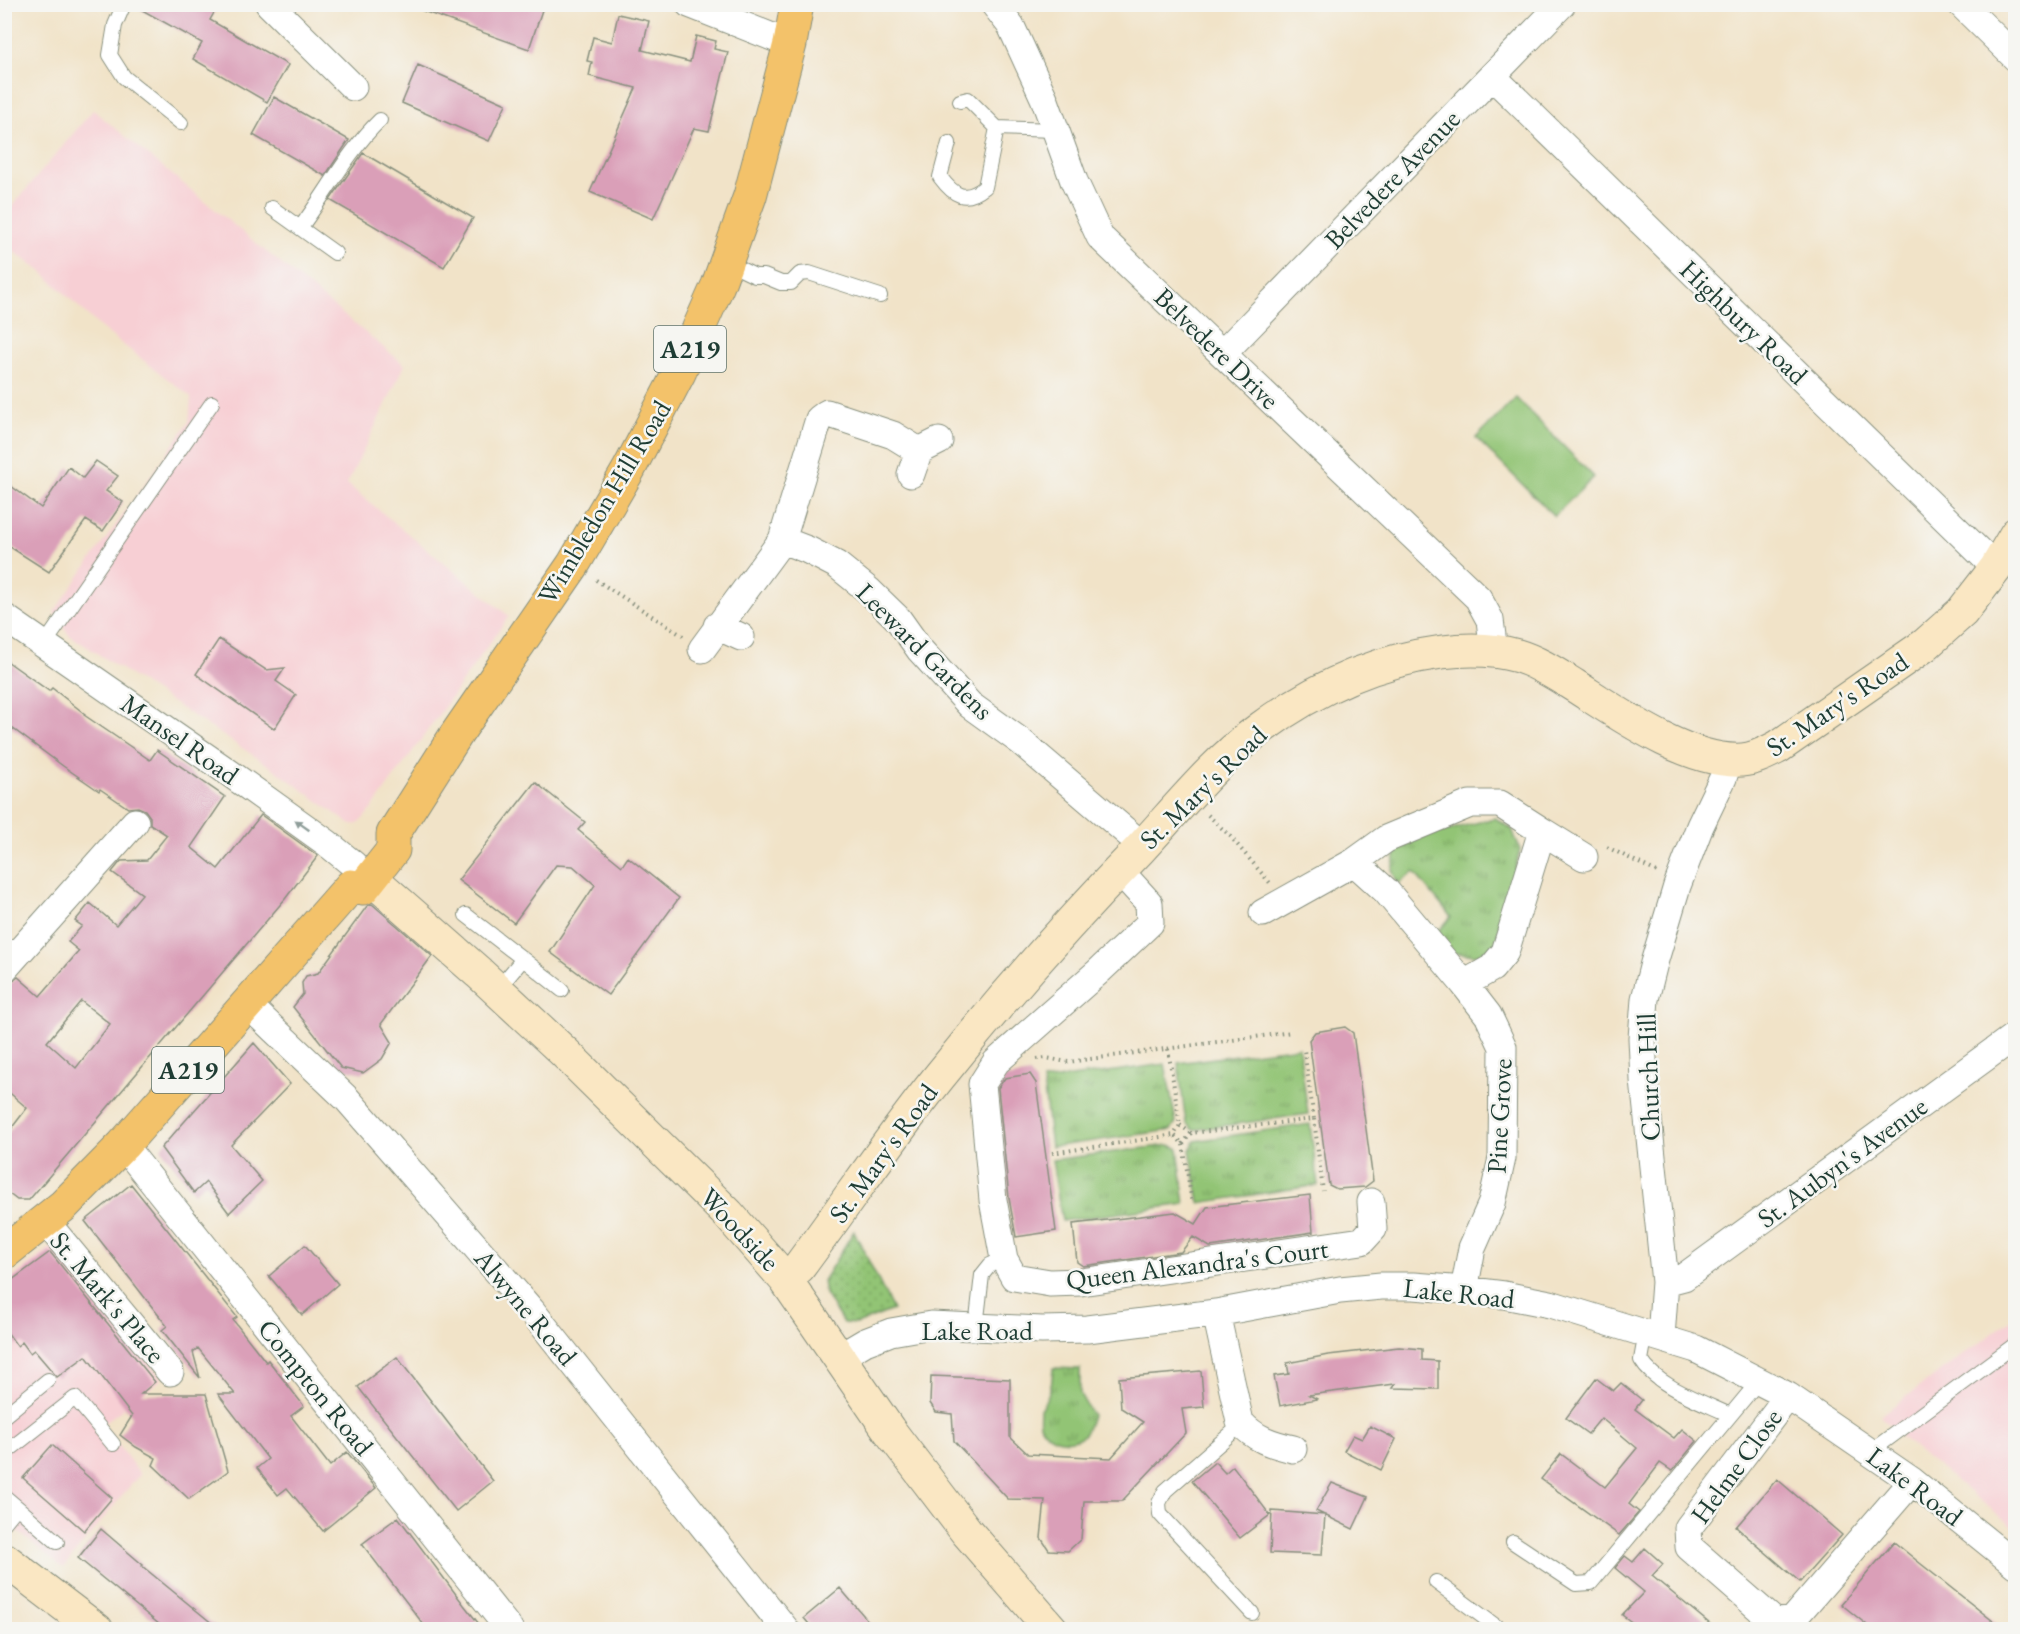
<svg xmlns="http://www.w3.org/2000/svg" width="2020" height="1634" viewBox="0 0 2020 1634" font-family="'EB Garamond',serif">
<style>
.built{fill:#f7cfd4}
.grass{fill:url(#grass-tufts);stroke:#588054;stroke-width:1.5}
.park{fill:url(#park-dots);stroke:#588054;stroke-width:1.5}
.garden{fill:#92c474;stroke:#588054;stroke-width:1.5}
.building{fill:#da9fb8;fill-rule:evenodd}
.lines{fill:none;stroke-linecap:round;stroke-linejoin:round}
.lane-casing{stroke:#88907e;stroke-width:16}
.street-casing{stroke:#88907e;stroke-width:29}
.secondary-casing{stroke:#88907e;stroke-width:35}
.primary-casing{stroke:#88907e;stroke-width:35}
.path{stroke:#88907e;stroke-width:4;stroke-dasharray:1.5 4.5;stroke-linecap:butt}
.lane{stroke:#fff;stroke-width:14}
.street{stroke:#fff;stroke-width:27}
.secondary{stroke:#fae7c3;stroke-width:33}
.primary{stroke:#f3c26a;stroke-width:33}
.oneway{fill:#8f9e9a}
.labels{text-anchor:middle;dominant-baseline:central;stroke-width:5;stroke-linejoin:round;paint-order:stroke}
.shield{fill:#f6f6f2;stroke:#60746d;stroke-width:1.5}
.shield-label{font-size:26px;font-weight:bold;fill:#1f3d34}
.street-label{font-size:27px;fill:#1f3d34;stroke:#f6f6f2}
</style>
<defs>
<pattern id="grass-tufts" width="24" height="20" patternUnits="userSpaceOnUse" patternTransform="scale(1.5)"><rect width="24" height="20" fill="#92c474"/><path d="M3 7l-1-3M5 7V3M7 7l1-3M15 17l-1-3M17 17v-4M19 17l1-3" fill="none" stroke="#77a060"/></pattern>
<pattern id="park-dots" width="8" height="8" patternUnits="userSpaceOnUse" patternTransform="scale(1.5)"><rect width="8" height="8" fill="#92c474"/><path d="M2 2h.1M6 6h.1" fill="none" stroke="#77a060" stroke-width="1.8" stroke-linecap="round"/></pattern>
</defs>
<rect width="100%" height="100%" fill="#f6f6f2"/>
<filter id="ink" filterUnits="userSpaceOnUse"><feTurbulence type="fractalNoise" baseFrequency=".0167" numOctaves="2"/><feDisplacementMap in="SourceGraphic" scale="12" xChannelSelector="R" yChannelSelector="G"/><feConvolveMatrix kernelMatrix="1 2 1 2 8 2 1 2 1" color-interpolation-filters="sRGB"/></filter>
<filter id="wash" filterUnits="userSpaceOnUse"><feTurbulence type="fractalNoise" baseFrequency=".008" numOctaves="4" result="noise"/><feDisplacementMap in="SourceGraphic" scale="24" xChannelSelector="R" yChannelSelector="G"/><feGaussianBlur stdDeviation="1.35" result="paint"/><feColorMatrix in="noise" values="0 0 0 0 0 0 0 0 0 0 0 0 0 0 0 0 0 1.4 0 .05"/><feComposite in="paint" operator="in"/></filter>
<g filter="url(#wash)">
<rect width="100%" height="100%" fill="#f1e3c8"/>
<path class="built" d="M93,110l312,255 -58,119 162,132 -138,194 -13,14 -7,1 -77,-56 -205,-134 -15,-23 135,-190 2,-25 -91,-70 -58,-55 -37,-27 -1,-29z
M56,1244l106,135 -59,45 37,50 -77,94 -58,-47v-238z
M2015,1317v211l-113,-90 -22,-22z"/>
<path class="grass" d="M1495,818l17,11 8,21 -25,95 -18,10 -23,-2 -20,-17 17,-19 -37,-45 -16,12 -6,-14 4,-18 21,-14z
M1299,1047l9,67 -115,16 -7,-7 -8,-60z
M1165,1064l11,58 -5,8 -120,17 -8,-66z
M1310,1124l8,61 -119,18 -9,-53 5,-9z
M1169,1145l9,3 7,56 -123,17 -10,-61z
M1053,1368l27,1v25l12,21c-2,6 -4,14 -7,18 -12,14 -40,7 -45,-9 -1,-4 0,-11 0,-15 10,-14 12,-24 13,-41z"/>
<path class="park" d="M854,1231l39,79 -36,14 -14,-1 -18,-29 -2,-13z"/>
<path class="garden" d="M1516,398l78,79 -40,39 -78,-78z"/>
<g id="blocks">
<path class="building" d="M219,4l-9,16 78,45 -21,37 -74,-43 9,-16 -69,-38z
M413,4h131l-15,45 -117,-42z
M618,14l31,7 -7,29 48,12 6,-26 20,5 -2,8 14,3 -19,79 -15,-3 -41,91 -63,-27 46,-104 -47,-12 3,-14 -5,-1 6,-24 19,5z
M418,65l88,39 -17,37 -87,-38z
M274,97l75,43 -24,36 -72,-41z
M363,153l110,65 -29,49 -114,-67z
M96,461l22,15 -12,15 17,11 -20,29 -17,-11 -37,52 -45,-29v-62l37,27 28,-41 14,11z
M219,639l47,31 19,-2 -9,13 20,14 -22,34 -78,-55z
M4,659l45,32 3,-3 33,26 -1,1 66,45 7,-10 68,47 -34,50 27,22 43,-54 57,41 -33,43 -234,275 -22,26h-12l-13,-10v-52l23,-30 -23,-20v-104h5l9,-7 22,19 39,-45 -11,-9 14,-16 -7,-5 15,-18 26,22 26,-31 -30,-22 9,-11 26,-1 20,-25 -17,-11v-7l-5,-7 -7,-3 -10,1 -28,-19 -1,2 -36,-25 -59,-44zM81,1001l29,23 -34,44 -29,-26z
M535,782l50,40 -7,8 44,36 6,-9 51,41 -71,97 -58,-43 45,-67 -22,-19 -17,-1 -42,58 -56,-43z
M372,904l60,52 -51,68 11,18 -10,17 -19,14 -22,-5 -48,-61 10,-13 -1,-11 4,-7 12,-3 49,-67z
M1345,1027l8,6 20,148 -8,6 -28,2 -8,-4 -20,-145 6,-8z
M254,1043l36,41 -59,61 31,36 -33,32 -23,-31 -12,11 -33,-45z
M1030,1074l6,9 20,148 -40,6 -7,-39 -11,-110 7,-10z
M131,1184l106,133 -4,3 33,42 2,-2 36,46 -13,10 39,50 17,-14 29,36 -53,43 -36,-43 -9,7 -21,-27 11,-9 -50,-65h17l-37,-46 -5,4 7,26 -38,-48 5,-4 -82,-105z
M1310,1195l3,37 -103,15 -17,-10 -12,15 -98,14 -6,-4 -4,-38 102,-12 21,12 11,-17z
M305,1245l33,39 -36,31 -33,-39z
M50,1252l105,130 -14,12h65l22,77 -39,28 -36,-34 3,-7 -20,-11 -16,-12 12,-19 -46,-60 -29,21 -23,-27 -4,3 -8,-11 -5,4 -13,-18v-42z
M1399,1347l23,2v11l16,1v28l-46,-1 3,-4 -86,11 8,4 -37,7 -6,-30 15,-2 -2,-11 41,-8z
M397,1357l96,124 -37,30 -98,-124z
M1201,1371l3,36 -22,2 4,24 -64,68h-38l-3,38 -13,12 -19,-1 -8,-12 4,-38 -37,-1 -54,-58 -2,-27 -16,-2 -6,-9 1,-27 79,3v58l18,17 83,4 32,-36 -22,-14 -2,-30z
M1596,1378l17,13 8,-8 21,17 -7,9 39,29 8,-9 15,12 -25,30 -12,-8 -31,41 10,8 -20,23 -78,-56 20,-25 44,33 32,-39 -36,-30 -13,16 -22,-16z
M1370,1426l26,13 -15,31 -37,-19 9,-16 9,4z
M52,1445l60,53 -28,33 -61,-53z
M1215,1462l10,11 8,-7 37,49 -30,23 -48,-57z
M1777,1479l65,56 -42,47 -64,-55z
M1332,1483l36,14 -15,32 -37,-18z
M1272,1511l53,4 -3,40 -52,-2z
M398,1517l66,88 19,24h-56l-33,-43 -32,-42z
M101,1529l42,36 -1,1 77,63h-54l-87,-71z
M1894,1542l22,18 87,69h-131l-31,-25z
M1645,1548l18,16 -11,12 64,53h-75l-19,-14 22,-23 -29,-24 10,-12 8,6z
M840,1588l35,41h-62l-9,-11z"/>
</g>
</g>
<g filter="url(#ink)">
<use href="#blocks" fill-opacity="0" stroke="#88907e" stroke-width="1.5"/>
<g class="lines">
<defs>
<path id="lane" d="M124,4l-9,21 -5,30 14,22 57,46
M960,101l8,-2 29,29 58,2
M949,143l-9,34c14,19 25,26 45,10l12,-59
M272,208l63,45
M300,228c27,-36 48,-77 80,-108
M726,262l29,14h9l17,7h10l9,-9 9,-1 71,23
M44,645l168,-242
M466,915l57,44
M497,990l26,-31 39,31
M976,1327l6,-52 8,-10 14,-6
M1646,1332l-5,28c15,26 62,42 89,55
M4,1416l44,-36
M1242,1424l-77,67 -6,12 1,11 92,99
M1870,1452l146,-108
M4,1454l71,-56 38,46
M4,1496l13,11 -13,16
M17,1507l40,35
M1513,1542l63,42 15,-1 167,-201
M1436,1582l65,48"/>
<path id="street" d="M269,4l84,83
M689,4l101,40
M994,4l17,22 33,72 30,83 26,56 378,361 12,22 4,32
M1961,4l55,54
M1492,76l504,492
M1223,353l339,-349
M911,474l8,-23 20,-10
M782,540l26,10 29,15 31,25 30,29 22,31 50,55 50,36 123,105
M4,617l224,155 99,71 27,22
M717,626l24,11
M702,649l80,-109 37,-121 8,-6 66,22 26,16
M1542,831l42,26
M1119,870l30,33 1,20 -52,49 -102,90 -14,22 11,116 11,59 10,18 36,6 31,-1 281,-41 11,-12 -2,-27
M1263,913l91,-51 32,-23 84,-35h30l42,27 -37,121 -13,16 -28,16 -78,-93 -32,-29
M4,969l131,-147
M246,1003l101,96 184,211 255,320
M123,1145l387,485
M46,1222l124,150
M1665,1282l19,-5 332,-242
M1464,1290l8,-42 20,-45 10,-45 1,-111 -15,-32 -24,-31
M1216,1313l24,109c15,17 31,22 53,27
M1661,1337l4,-55 -21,-202 -2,-42 3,-39 9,-36 23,-77 23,-60 23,-48 6,-18
M838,1358l27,-16 26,-10 40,-7 111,5 45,-1 129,-16 124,-23 41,-4h33l50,4 40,5 46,9 146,45 92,47 124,85 104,84
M1788,1396l-100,132 1,19 86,75 16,-1 121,-140"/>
<path id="secondary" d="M372,879l107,94 85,79 164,162 57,65 104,151 77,101 86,99
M785,1279l14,-12c50,-67 96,-137 149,-201 60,-75 124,-147 191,-216 39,-42 75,-88 122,-122 54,-40 113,-67 181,-76 24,-3 52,-3 76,4 20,6 39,19 57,30 44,28 113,77 167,74 13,-1 24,-7 36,-13l147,-102 37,-33 34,-44 20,-34
M4,1559l93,71"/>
<path id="primary" d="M351,886l12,2 30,-38v-16l63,-99 117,-170 56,-96 50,-96 39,-88 32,-89 40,-152 7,-40
M4,1253l59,-47 60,-61 228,-259"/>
</defs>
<use href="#lane" class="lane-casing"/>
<use href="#street" class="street-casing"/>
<use href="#secondary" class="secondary-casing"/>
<use href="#primary" class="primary-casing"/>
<path class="path" d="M596,580l87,56
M1208,815l21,20 41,48
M1607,847l50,25
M1168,1049l12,76 -6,10 9,9 9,59
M1037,1059l9,-1 22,4 224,-30
M1314,1119l9,72
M1180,1125l11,8 123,-14 -10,-69
M1183,1144l8,-11
M1052,1153l122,-18"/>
<use href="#lane" class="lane"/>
<use href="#street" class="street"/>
<use href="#secondary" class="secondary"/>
<use href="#primary" class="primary"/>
</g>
<defs><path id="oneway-solid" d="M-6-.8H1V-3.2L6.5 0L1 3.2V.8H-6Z" transform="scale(1.5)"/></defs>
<use class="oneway" href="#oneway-solid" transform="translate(302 825) rotate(-145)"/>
</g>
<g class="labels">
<g class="shield">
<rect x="654" y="326" width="72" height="46" rx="4.5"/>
<rect x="152" y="1047" width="72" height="46" rx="4.5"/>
</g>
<g class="shield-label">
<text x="690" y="349">A219</text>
<text x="188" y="1070">A219</text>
</g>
<g class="street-label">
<text transform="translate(1392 179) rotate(-46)">Belvedere Avenue</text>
<text transform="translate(1744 322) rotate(44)">Highbury Road</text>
<text transform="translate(1217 348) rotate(44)">Belvedere Drive</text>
<text transform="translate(604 502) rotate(-59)">Wimbledon Hill Road</text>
<text transform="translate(925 651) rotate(45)">Leeward Gardens</text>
<text transform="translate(1837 704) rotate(-34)">St. Mary's Road</text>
<text transform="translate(180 739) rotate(35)">Mansel Road</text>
<text transform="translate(1203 787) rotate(-44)">St. Mary's Road</text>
<text transform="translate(1648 1077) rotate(-92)">Church Hill</text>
<text transform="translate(1499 1116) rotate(-87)">Pine Grove</text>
<text transform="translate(883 1153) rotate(-54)">St. Mary's Road</text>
<text transform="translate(1842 1162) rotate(-36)">St. Aubyn's Avenue</text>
<text transform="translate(740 1229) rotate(47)">Woodside</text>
<text transform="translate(1197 1264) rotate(-7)">Queen Alexandra's Court</text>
<text transform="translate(1459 1293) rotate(6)">Lake Road</text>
<text transform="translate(108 1297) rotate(50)">St. Mark's Place</text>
<text transform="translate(526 1307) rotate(50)">Alwyne Road</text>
<text x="977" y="1330">Lake Road</text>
<text transform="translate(316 1387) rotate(51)">Compton Road</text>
<text transform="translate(1736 1466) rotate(-54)">Helme Close</text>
<text transform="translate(1915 1486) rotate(37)">Lake Road</text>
</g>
</g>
<rect width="2020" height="1634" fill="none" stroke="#f6f6f2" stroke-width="24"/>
</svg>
